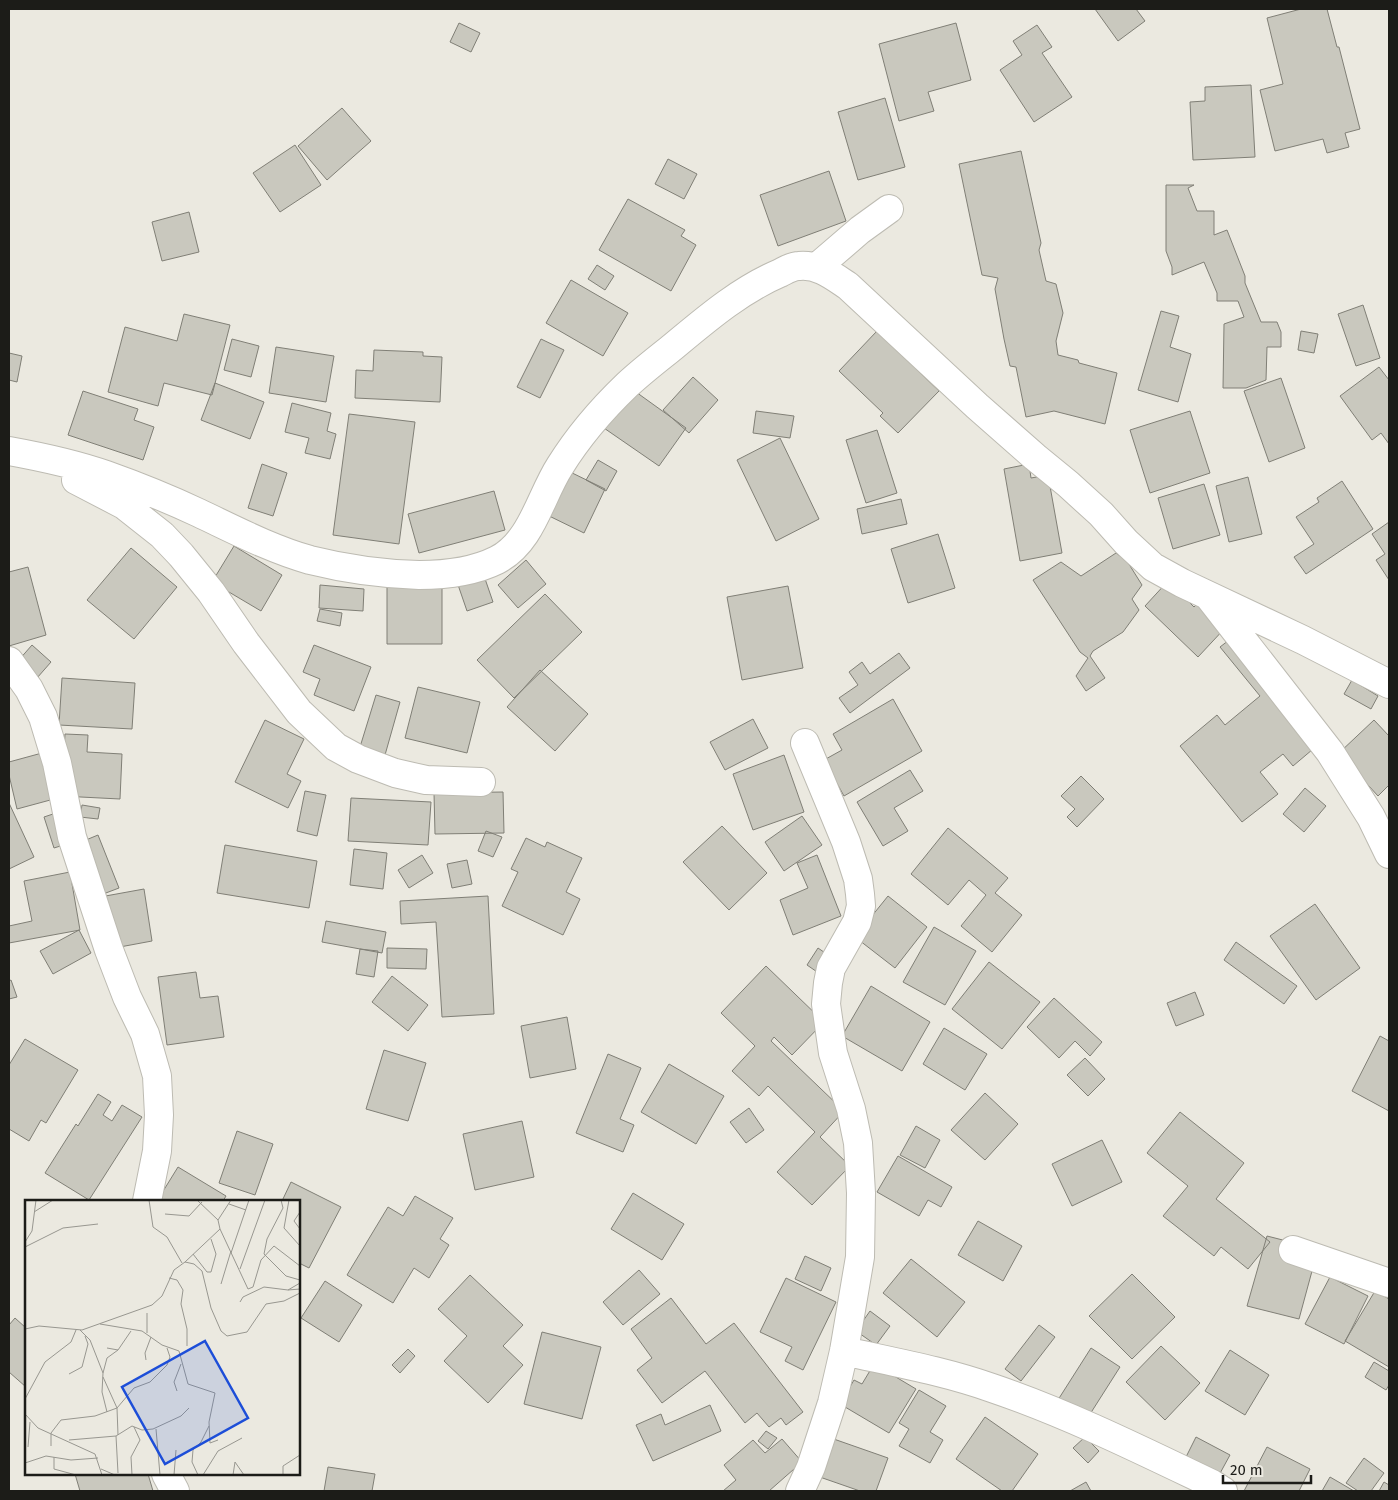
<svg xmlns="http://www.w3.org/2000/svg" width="1398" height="1500" viewBox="0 0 1398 1500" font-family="'Fira Sans',sans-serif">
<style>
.building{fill:#c9c8be;stroke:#807f76}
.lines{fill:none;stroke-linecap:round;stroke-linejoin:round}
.street-casing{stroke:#bdbbb2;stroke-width:30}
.street{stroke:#fff;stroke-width:28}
.inset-road{fill:none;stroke:#989790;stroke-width:1}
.view{fill:#1d4ed8;fill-opacity:0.15;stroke:#1d4ed8;stroke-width:2.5}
.inset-edge{fill:none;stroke:#1c1c18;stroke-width:2.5}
</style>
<rect width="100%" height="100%" fill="#ebe9e0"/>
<path class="building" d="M1095,9h41l9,12 -27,20z
M1301,9h26l10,38h2l21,82 -15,4 4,14 -22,6 -4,-14 -48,12 -15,-61 23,-6 -16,-66z
M459,23l21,10 -9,19 -21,-10z
M956,23l15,57 -43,12 6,19 -35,10 -20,-77z
M1037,25l15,22 -10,6 30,44 -38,25 -34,-52 22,-15 -9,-14z
M1251,85l4,72 -62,3 -3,-58 15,-1v-14z
M885,98l20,69 -47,13 -20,-68z
M342,108l29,33 -44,39 -29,-34z
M295,145l26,40 -41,27 -27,-39z
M1021,151l20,92 -2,7 7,31 10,3 7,29 -7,28 2,14 20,5 1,3 38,10 -12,51 -51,-13 -28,6 -10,-50 -6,-1 -6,-27 -9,-50 3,-11 -16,-3 -23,-111z
M668,159l29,15 -13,25 -29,-15z
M829,171l17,50 -68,25 -18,-51z
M1166,185h28l-6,3 9,23h17v24l13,-5 18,46v7l16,39h16l4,10v15h-14l-1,33 -20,8h-23l1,-64 20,-7 -6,-16h-21v-8l-13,-31 -32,13v-8l-6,-16z
M628,199l57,31 -4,6 15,9 -25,46 -72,-41z
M189,212l10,40 -37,9 -10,-39z
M597,265l17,11 -9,14 -17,-11z
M571,280l57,33 -25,43 -57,-33z
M1363,305l17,53 -24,8 -18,-52z
M1161,311l18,5 -9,31 21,7 -13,48 -40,-12z
M184,314l46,11 -18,70 -48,-12 -6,23 -50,-14 17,-65 52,14z
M877,331l62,60 -41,42 -18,-17 3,-3 -44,-42z
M1301,331l17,3 -4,19 -16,-3z
M232,339l27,7 -8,31 -27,-7z
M541,339l23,11 -24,48 -23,-11z
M276,347l58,9 -8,46 -57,-9z
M374,350l49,2v4l19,1 -2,45 -85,-4 1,-28 17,1z
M9,353l13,3 -5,26 -8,-2z
M1379,367l10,13v64l-8,-11 -9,7 -32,-44z
M693,377l25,23 -29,33 -26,-23z
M1281,378l24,70 -36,14 -25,-71z
M215,383l49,19 -14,37 -49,-19z
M629,387l57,41 -27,38 -58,-40z
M83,391l55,18 -4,11 20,7 -11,33 -75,-25z
M292,403l39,10 -4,18 9,3 -6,25 -25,-6 4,-15 -24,-6z
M756,411l38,5 -4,22 -37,-5z
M1190,411l20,62 -60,20 -20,-63z
M349,414l66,8 -16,122 -66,-9z
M877,430l20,63 -31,10 -20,-63z
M780,438l39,81 -43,22 -39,-81z
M598,460l19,11 -11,20 -20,-11z
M262,464l25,9 -14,43 -25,-8z
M1029,464l2,14 17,-3 14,78 -42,8 -16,-92z
M564,469l41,20 -21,44 -41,-20z
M1248,477l14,57 -33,8 -13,-56z
M1342,481l31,48 -67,45 -12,-17 20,-13 -18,-27 23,-15 -2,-4z
M1204,484l16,51 -47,14 -15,-51z
M494,491l11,39 -86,23 -11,-39z
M901,499l6,25 -45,10 -5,-25z
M1389,522v58l-13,-20 9,-6 -13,-20z
M938,534l17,54 -47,15 -17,-54z
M234,546l48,29 -21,36 -49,-29z
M131,548l46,39 -43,52 -47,-39z
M1116,553l11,8 15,24 -10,14 7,11 -16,22 -30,19 -3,5 15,22 -19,13 -10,-15 12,-18 -8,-6 -47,-72 28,-18 20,14z
M526,560l20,24 -28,24 -20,-23z
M28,567l18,68 -37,11v-74z
M482,570l11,32 -26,9 -11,-32z
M387,575h55v69h-55z
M1168,581l26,26 5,-5 27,25 -28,30 -53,-51z
M320,585l44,4 -1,22 -44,-3z
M788,586l15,82 -61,12 -15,-83z
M545,594l37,38 -68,66 -37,-38z
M320,609l22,4 -2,13 -23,-5z
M1233,637l86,107 -26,22 -10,-12 -23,18 18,22 -36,28 -62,-76 37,-31 8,10 35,-29 -40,-49z
M32,645l19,17 -21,24 -19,-17z
M314,645l57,22 -17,44 -40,-16 6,-16 -17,-7z
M899,653l11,15 -60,45 -11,-15 19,-13 -9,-13 13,-10 8,12z
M540,670l48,44 -33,37 -48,-44z
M62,678l73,5 -3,46 -73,-4z
M1352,680l26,16 -7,13 -27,-15z
M418,687l62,15 -13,51 -62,-15z
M376,695l24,7 -15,53 -25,-8z
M893,699l29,52 -78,45 -20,-36 18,-10 -9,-16z
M753,719l15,29 -43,22 -15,-28z
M265,720l39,19 -17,35 14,7 -13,27 -53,-26z
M1374,720l15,16v49l-11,11 -39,-43z
M65,734l23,1 -1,17 35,2 -2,45 -59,-3z
M42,753l12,46 -37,10 -8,-34v-13z
M784,755l20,57 -51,18 -20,-56z
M910,770l13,21 -29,17 14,23 -25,15 -26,-44z
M1081,776l23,23 -27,28 -10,-10 8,-8 -14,-13z
M1305,788l21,18 -22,26 -21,-18z
M305,791l21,4 -9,41 -20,-5z
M503,792l1,41 -69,1 -1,-41z
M351,798l80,4 -3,43 -80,-4z
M9,803l25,54 -25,12z
M82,805l18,3 -2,11 -18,-2z
M59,812l11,31 -16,5 -10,-31z
M802,816l20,29 -38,26 -19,-29z
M722,826l45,47 -38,37 -46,-48z
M948,828l60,50 -13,15 27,22 -30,37 -31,-26 25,-31 -17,-15 -21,25 -37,-31z
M486,831l16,6 -9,20 -15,-6z
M98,835l21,53 -29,11 -21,-52z
M526,838l19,9 2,-5 35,16 -16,34 14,7 -17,36 -61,-29 16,-34 -7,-3z
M225,845l92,16 -8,47 -92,-15z
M354,849l33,4 -4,36 -33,-4z
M422,855l11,18 -24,15 -11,-18z
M817,855l24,61 -48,19 -13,-35 28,-12 -11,-25z
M467,860l5,24 -20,4 -5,-24z
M70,872l10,58 -71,13v-17l23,-5 -8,-40z
M144,889l8,52 -43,8 -9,-52z
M488,896l6,118 -52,3 -6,-95 -35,2 -1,-23z
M888,896l39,31 -32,41 -40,-31z
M1315,904l45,64 -44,32 -46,-64z
M326,921l60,11 -4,21 -60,-11z
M934,927l42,24 -31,54 -42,-23z
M79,930l12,23 -38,21 -13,-23z
M1236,942l61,44 -13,18 -60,-44z
M387,948l40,1 -1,20 -39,-1z
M818,948l16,11 -11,17 -16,-11z
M360,949l18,2 -4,26 -18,-3z
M989,962l51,40 -38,47 -50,-40z
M766,966l58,56 -32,33 -18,-18 -3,4 73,70 -24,26 30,29 -38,39 -35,-33 38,-40 -47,-46 -9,10 -27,-25 23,-25 -34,-33z
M196,972l4,26 18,-2 6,41 -57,8 -9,-68z
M392,976l36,29 -20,26 -36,-29z
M11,980l6,17 -8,2v-18z
M871,986l59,36 -28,49 -60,-35z
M1195,992l9,23 -28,11 -9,-23z
M1054,998l48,44 -12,14 -15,-15 -16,17 -32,-31z
M567,1017l9,52 -46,9 -9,-52z
M944,1028l43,26 -22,36 -42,-26z
M1380,1036l9,5v70l-37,-20z
M25,1039l53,31 -32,53 -5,-3 -12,21 -20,-12v-64z
M384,1050l42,13 -18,58 -42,-12z
M608,1054l33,14 -21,51 14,6 -11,27 -47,-19z
M1085,1058l20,21 -17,17 -21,-21z
M669,1064l55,32 -28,48 -55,-32z
M985,1093l33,31 -33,36 -34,-30z
M98,1094l13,8 -8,13 9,6 10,-16 20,12 -53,83 -44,-27 31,-49 2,2z
M749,1108l15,22 -18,13 -16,-21z
M1180,1112l64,51 -28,36 54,43 -22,27 -27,-22 -7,9 -51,-40 25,-30 -41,-33z
M522,1121l12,56 -59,13 -12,-56z
M916,1126l24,14 -15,28 -25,-13z
M237,1131l36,13 -18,51 -36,-12z
M1102,1140l20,42 -50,24 -20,-42z
M898,1156l54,31 -11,20 -13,-7 -9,16 -42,-24z
M178,1167l48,29 -3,5h-66z
M291,1182l50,25 -32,61 -10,-5v-62h-17z
M633,1193l51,31 -22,36 -51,-31z
M415,1196l38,22 -13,21 9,6 -20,33 -15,-10 -21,35 -46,-28 41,-68 15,9z
M978,1221l44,25 -19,35 -45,-26z
M1267,1236l51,13 -19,70 -52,-13z
M805,1256l26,12 -10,23 -26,-12z
M911,1259l54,43 -28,35 -54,-44z
M639,1270l21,24 -37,31 -20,-23z
M1132,1274l43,43 -43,42 -43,-43z
M470,1275l53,50 -20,21 20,19 -35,38 -44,-42 23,-25 -29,-27z
M1330,1277l38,19 -24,48 -39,-20z
M786,1278l50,24 -33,68 -18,-9 7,-14 -32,-15z
M325,1281l37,24 -23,37 -38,-24z
M1375,1291l14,8v68l-44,-26z
M671,1298l35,46 28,-21 69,89 -17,13 -5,-7 -12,9 -12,-14 -12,10 -40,-52 -43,32 -25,-33 15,-12 -21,-29z
M870,1311l20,15 -14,19 -20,-14z
M15,1318l11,10v59l-17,-15v-47z
M1039,1325l16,12 -34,44 -16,-12z
M542,1332l59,15 -19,72 -58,-15z
M1161,1346l39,37 -35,37 -39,-38z
M1091,1348l29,19 -35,55 -29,-19z
M408,1349l7,7 -15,17 -8,-8z
M1230,1350l39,25 -24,40 -40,-24z
M1374,1362l15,9v14l-3,5 -21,-13z
M874,1364l42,25 -27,44 -49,-29 14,-24 8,4z
M919,1390l27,16 -16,26 13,8 -13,23 -31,-17 10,-17 -10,-6z
M710,1405l11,26 -68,30 -17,-36 25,-11 4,11z
M985,1417l53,37 -26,37h-10l-46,-32z
M766,1431l11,7 -9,11 -10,-8z
M828,1437l60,21 -12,33h-16l-46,-16z
M1085,1437l14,14 -11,12 -15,-15z
M1196,1437l34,18 -12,22 -33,-18z
M782,1439l20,23 -33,29h-46l13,-11 -12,-15 29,-25 12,13z
M1267,1447l43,22 -11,22h-55z
M1364,1458l20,15 -13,18h-13l-12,-8z
M328,1467l47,7 -3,17h-48z
M75,1474h73l5,17h-73z
M1330,1477l24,14h-32z
M1086,1482l5,9h-21z
M1384,1482l5,3v6h-10z"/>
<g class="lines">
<defs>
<path id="street" d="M817,267l43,-37 29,-21
M9,451c33,6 66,13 97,24 31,11 63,24 93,38 36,17 72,36 111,47 36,9 72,14 109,15 26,0 54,-3 78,-15 35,-18 43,-63 63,-94 18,-29 42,-57 67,-81 13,-12 28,-24 42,-35 35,-29 69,-59 111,-77 6,-3 12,-7 19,-7 19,-2 34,10 49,20l129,120 58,51 33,27 33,30 25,28 27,25 29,16 121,57 86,44
M76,480l48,25 38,30 19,20 30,37 35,51 53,69 37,35 22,12 37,14 31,7 55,2
M1210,598l120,154 41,65 18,37
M9,661l20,28 14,28 14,46 15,74 37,113 18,47 18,37 12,42 2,39 -2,36 -10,50
M1293,1250l96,33
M844,1351c49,11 100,20 148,37 74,25 149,62 220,96l11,7
M166,1474l9,17
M800,1491l11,-24 21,-64 12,-52 16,-94 1,-64 -3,-50 -7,-34 -18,-56 -7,-49 2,-21 3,-15 26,-46 4,-16 -1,-12 -2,-15 -12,-37 -41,-99"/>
</defs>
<use href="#street" class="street-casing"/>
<use href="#street" class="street"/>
</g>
<g transform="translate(25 1200)">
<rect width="275" height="275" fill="#ebe9e0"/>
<path class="inset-road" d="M124,0l4,27 14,10 15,26M256,0l2,8 -16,31 -3,15 22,22 14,4M264,0l-5,28 16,18M204,4l17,6M9,12l19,-12M275,12l-6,9 6,8M140,14l24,2 13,-14M193,20l13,-20M195,29l28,60 5,-2 8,-27 13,-14 26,20M0,42l7,-11 4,-31M0,47l38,-19 35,-4M206,53l18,-53M168,54l14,18h4l5,-18 -5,-15M160,62l35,-33 -2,-9 -21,-20M215,69l25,-69M144,78l8,2 6,10 -2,14 6,25v17M275,83l-12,7 12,-1M196,84l10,-33M215,102l3,-5 21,-10 24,3M122,113v20M75,124l42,7 20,14 17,6 9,33 27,9 -6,29 1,21 8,-3M0,129l14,-3 43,4 70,-25 10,-9 12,-26 11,-8 9,2 8,7 9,37 10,23 6,5 20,-4 19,-28 18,-3 16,-8M55,130l10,10 13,33 -1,19 5,20M0,142v23M82,148l11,2 13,-19M121,160l-1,-7 6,-16M78,173l4,-15 11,-8M44,174l13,-7 6,-23 -3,-8M152,191l-3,-9 7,-18M0,199l20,-37 26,-20 5,-12M0,214l13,14 57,26 7,21M131,229l4,46M93,235l-1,-27 17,-20 16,-6 17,-17 3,-8 -3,-9M91,236l2,37M44,240l47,-4 16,-10 10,4 11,-1 28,-13 8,-8M26,246v-13l10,-13 34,-4 22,-8 -14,-31M3,247l2,-25M29,257v12l22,6M0,263l21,-7 25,4 27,-2M76,269l14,6M107,275l-1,-18 9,-17 -6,-13M149,275l2,-25M173,275l-6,-13 1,-12 8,-8 8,-16M178,275l15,-24 24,-13M208,275l2,-13 9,13M258,275v-9l17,-11"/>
<path class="view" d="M180,141l43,77 -83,46 -43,-77z"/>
<rect width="275" height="275" class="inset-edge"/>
</g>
<rect width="1398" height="1500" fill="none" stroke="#1c1c18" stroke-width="20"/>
<path d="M1223 1475v8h88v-8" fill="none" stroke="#1c1c18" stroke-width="2.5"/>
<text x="1230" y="1475" font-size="15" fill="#1c1c18" stroke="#ebe9e0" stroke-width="4" paint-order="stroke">20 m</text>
</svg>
